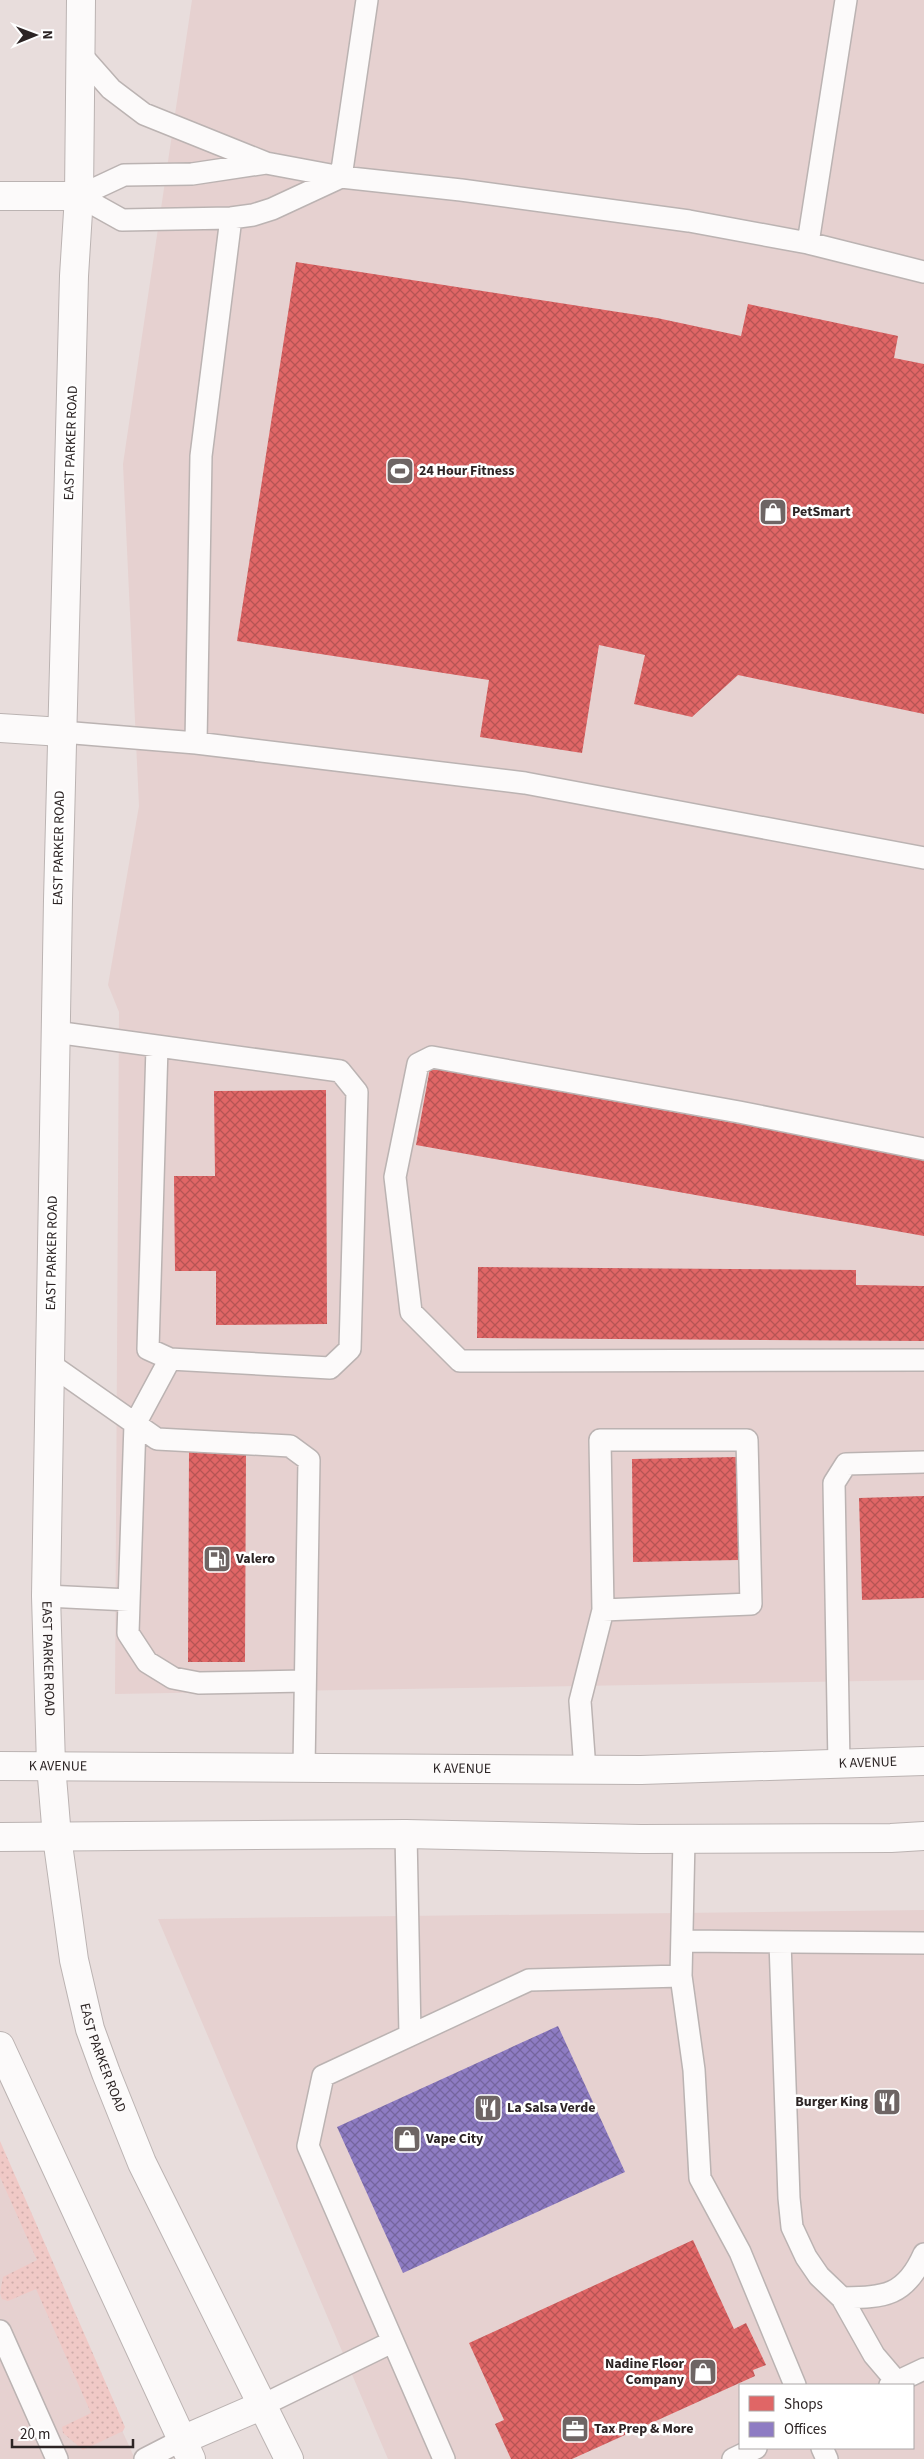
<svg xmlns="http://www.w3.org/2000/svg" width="924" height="2459" viewBox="0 0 924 2459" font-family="'Source Sans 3',sans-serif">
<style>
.built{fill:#e6d1d0;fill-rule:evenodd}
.grass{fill:url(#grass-dots)}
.shops{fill:url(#shops-cross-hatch)}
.offices{fill:url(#offices-cross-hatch)}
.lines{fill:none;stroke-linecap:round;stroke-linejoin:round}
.lane-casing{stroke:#bbb3b2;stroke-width:24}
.secondary-casing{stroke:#bbb3b2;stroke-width:30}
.lane{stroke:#fcfafa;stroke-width:21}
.secondary{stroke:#fcfafa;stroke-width:28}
.labels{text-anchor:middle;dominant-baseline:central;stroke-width:5;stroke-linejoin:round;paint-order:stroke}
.street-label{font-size:14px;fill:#2c2424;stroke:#fff}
.poi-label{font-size:14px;font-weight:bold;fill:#2c2424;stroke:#fff;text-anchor:start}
</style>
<defs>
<pattern id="grass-dots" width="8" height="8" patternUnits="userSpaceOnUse" patternTransform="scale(1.25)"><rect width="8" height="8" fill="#f0c9c6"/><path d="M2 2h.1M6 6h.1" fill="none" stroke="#ceacaa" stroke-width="1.8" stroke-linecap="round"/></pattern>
<pattern id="shops-cross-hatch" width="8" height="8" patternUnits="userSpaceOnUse" patternTransform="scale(1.25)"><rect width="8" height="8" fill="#e06666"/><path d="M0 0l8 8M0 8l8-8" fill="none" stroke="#b65454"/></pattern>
<pattern id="offices-cross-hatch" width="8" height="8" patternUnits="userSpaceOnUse" patternTransform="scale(1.25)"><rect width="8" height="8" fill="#8e7cc3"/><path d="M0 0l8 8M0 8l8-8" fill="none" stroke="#74659e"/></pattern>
</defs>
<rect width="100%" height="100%" fill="#e8dddc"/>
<path class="built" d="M192,0h732v1680l-809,14 4,-682 -11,-27 31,-179 -16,-342z
M924,1910v549h-536l-230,-540zM740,2385h173v63h-173z
M0,2161l135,298h-135z"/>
<path class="grass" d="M0,2141l125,286 -2,4 -40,19 -20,-17 -1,-6 29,-14 -55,-124 -28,12 -6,-2 -2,-6 3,-16 34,-17 -37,-83z"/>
<path class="shops" d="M296,262l361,56 84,18 7,-32 150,32 -4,22 30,6v350l-186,-39 -46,42 -58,-13 11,-49 -46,-10 -17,108 -102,-16 9,-57 -252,-39z
M430,1068l494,89v79l-508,-91z
M326,1090l1,234 -111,1v-54h-41l-1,-95h41l-1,-85z
M478,1267l378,3v15l68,1v55l-447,-3z
M189,1452h57l-1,210h-57z
M737,1457l2,103 -106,2 -1,-103z
M924,1496v102l-62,2 -3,-102z
M693,2240l41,89 12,-6 20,42 -13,5 2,6 -183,83h-61l-16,-35 9,-4 -35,-77z"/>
<path class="offices" d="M558,2026l67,146 -222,101 -66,-146z"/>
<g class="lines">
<defs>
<path id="lane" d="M81,55l30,34 33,25 122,49
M341,177l26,-177
M79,196l45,-21 68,-1 74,-11 75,14 120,13 228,31 119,22 116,29
M79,196l43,24 109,-2 22,-3 19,-6 69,-32
M808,243l38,-243
M62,732l134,11 329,40 399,75
M196,743l5,-287 30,-238
M55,1032l285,39 17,21 -7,257 -20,19 -160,-9 -22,-10 9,-302
M924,1149l-185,-37 -307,-55 -14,7 -23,113 16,135 49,49 464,-1
M170,1359l-35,65 -7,209 19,29 26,16 26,5 106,-2
M50,1364l107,75 133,7 19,14 -5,308
M46,1596l83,4
M839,1764l-5,-281 12,-19 78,-2
M585,1770l-5,-69 23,-91 -3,-170h147l4,164 -148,6
M406,1834l4,201
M682,1941l242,2
M780,1942l9,256 3,29 14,30 13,19 23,22 32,57 23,27
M681,1976l13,94 6,108 40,74 55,133
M842,2298c42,-1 63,-1 82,-44
M0,2331l57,128
M890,2385l34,-16
M263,2405l129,-63
M822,2448l5,11
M145,2459l37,-19
M444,2459l-136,-313 15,-70 206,-96 152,-4 3,-137
M733,2459l23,-11"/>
<g id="secondary">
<path id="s1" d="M81,0l-2,196 -5,80 -16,624 -12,696 5,169 6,72 17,123 16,69 16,44 36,90 147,296"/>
<path d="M0,196h79"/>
<path d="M0,728l62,4"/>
<path id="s2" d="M0,1766l641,4 283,-9"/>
<path d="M0,1837l406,-3 235,5 250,-1 33,-2"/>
<path d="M0,2046l191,413"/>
<path d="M182,2440l81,-35"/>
</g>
</defs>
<use href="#lane" class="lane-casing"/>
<use href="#secondary" class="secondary-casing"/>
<use href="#lane" class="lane"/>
<use href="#secondary" class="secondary"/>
</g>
<defs>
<symbol id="stadium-square" viewBox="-11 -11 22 22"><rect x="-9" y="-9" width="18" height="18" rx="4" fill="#6e6564" stroke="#fff"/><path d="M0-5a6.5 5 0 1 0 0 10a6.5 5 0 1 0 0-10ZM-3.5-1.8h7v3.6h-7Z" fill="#fff"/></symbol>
<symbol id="shop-square" viewBox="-11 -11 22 22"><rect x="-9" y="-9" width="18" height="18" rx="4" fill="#6e6564" stroke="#fff"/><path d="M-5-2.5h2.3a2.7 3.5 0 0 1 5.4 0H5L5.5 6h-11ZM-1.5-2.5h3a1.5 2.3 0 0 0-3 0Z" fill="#fff"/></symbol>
<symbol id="fuel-square" viewBox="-11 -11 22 22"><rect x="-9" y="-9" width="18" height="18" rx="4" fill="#6e6564" stroke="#fff"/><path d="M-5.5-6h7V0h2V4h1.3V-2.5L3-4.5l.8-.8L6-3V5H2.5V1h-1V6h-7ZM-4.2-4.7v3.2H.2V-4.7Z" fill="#fff"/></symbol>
<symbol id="restaurant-square" viewBox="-11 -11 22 22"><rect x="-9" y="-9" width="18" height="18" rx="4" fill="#6e6564" stroke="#fff"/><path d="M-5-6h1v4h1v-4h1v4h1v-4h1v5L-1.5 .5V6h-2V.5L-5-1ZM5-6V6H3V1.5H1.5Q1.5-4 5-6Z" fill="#fff"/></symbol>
<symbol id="office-square" viewBox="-11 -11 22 22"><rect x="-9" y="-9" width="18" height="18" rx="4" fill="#6e6564" stroke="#fff"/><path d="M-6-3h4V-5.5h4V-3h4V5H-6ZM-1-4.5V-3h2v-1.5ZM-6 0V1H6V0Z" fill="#fff"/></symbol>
</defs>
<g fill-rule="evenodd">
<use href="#stadium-square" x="384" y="455" width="32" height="32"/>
<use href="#shop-square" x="757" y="496" width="32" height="32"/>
<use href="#fuel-square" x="201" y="1543" width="32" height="32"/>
<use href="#restaurant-square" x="871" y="2086" width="32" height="32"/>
<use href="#restaurant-square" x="472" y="2092" width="32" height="32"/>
<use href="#shop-square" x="391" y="2123" width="32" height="32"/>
<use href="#shop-square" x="687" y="2356" width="32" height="32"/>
<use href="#office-square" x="559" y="2413" width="32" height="32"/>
</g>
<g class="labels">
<g class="street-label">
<text transform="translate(71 443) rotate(-88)">EAST PARKER ROAD</text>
<text transform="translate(59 848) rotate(-89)">EAST PARKER ROAD</text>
<text transform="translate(52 1253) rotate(-89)">EAST PARKER ROAD</text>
<text stroke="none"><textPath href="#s1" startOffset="1659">EAST PARKER ROAD</textPath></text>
<text stroke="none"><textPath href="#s2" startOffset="868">K AVENUE</textPath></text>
<text stroke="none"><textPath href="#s2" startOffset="58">K AVENUE</textPath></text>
<text stroke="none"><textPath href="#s2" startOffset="462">K AVENUE</textPath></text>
<text stroke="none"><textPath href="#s1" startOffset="2064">EAST PARKER ROAD</textPath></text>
</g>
<g class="poi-label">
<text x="419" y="471">24 Hour Fitness</text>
<text x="792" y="512">PetSmart</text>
<text x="236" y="1559">Valero</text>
<text x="868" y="2102" text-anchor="end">Burger King</text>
<text x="507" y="2108">La Salsa Verde</text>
<text x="426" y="2139">Vape City</text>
<text x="684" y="2364" text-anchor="end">Nadine Floor<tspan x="684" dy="16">Company</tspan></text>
<text x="594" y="2429">Tax Prep &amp; More</text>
</g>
</g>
<rect x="739" y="2384" width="175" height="65" fill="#ffffff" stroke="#aba7a7"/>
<rect x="749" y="2396" width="25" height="15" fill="#e06666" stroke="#aba7a7"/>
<text x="784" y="2409" font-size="15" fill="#2c2424">Shops</text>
<rect x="749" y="2422" width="25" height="15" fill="#8e7cc3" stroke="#aba7a7"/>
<text x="784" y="2434" font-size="15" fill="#2c2424">Offices</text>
<g transform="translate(35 35) rotate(89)" stroke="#ffffff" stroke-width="4" paint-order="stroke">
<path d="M0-4L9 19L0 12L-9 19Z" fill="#2c2424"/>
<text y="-8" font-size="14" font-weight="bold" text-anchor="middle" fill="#2c2424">N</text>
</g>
<path d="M12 2439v8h121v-8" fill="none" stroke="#2c2424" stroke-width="2.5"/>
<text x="20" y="2439" font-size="15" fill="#2c2424" stroke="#ffffff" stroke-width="4" paint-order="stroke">20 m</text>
</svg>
